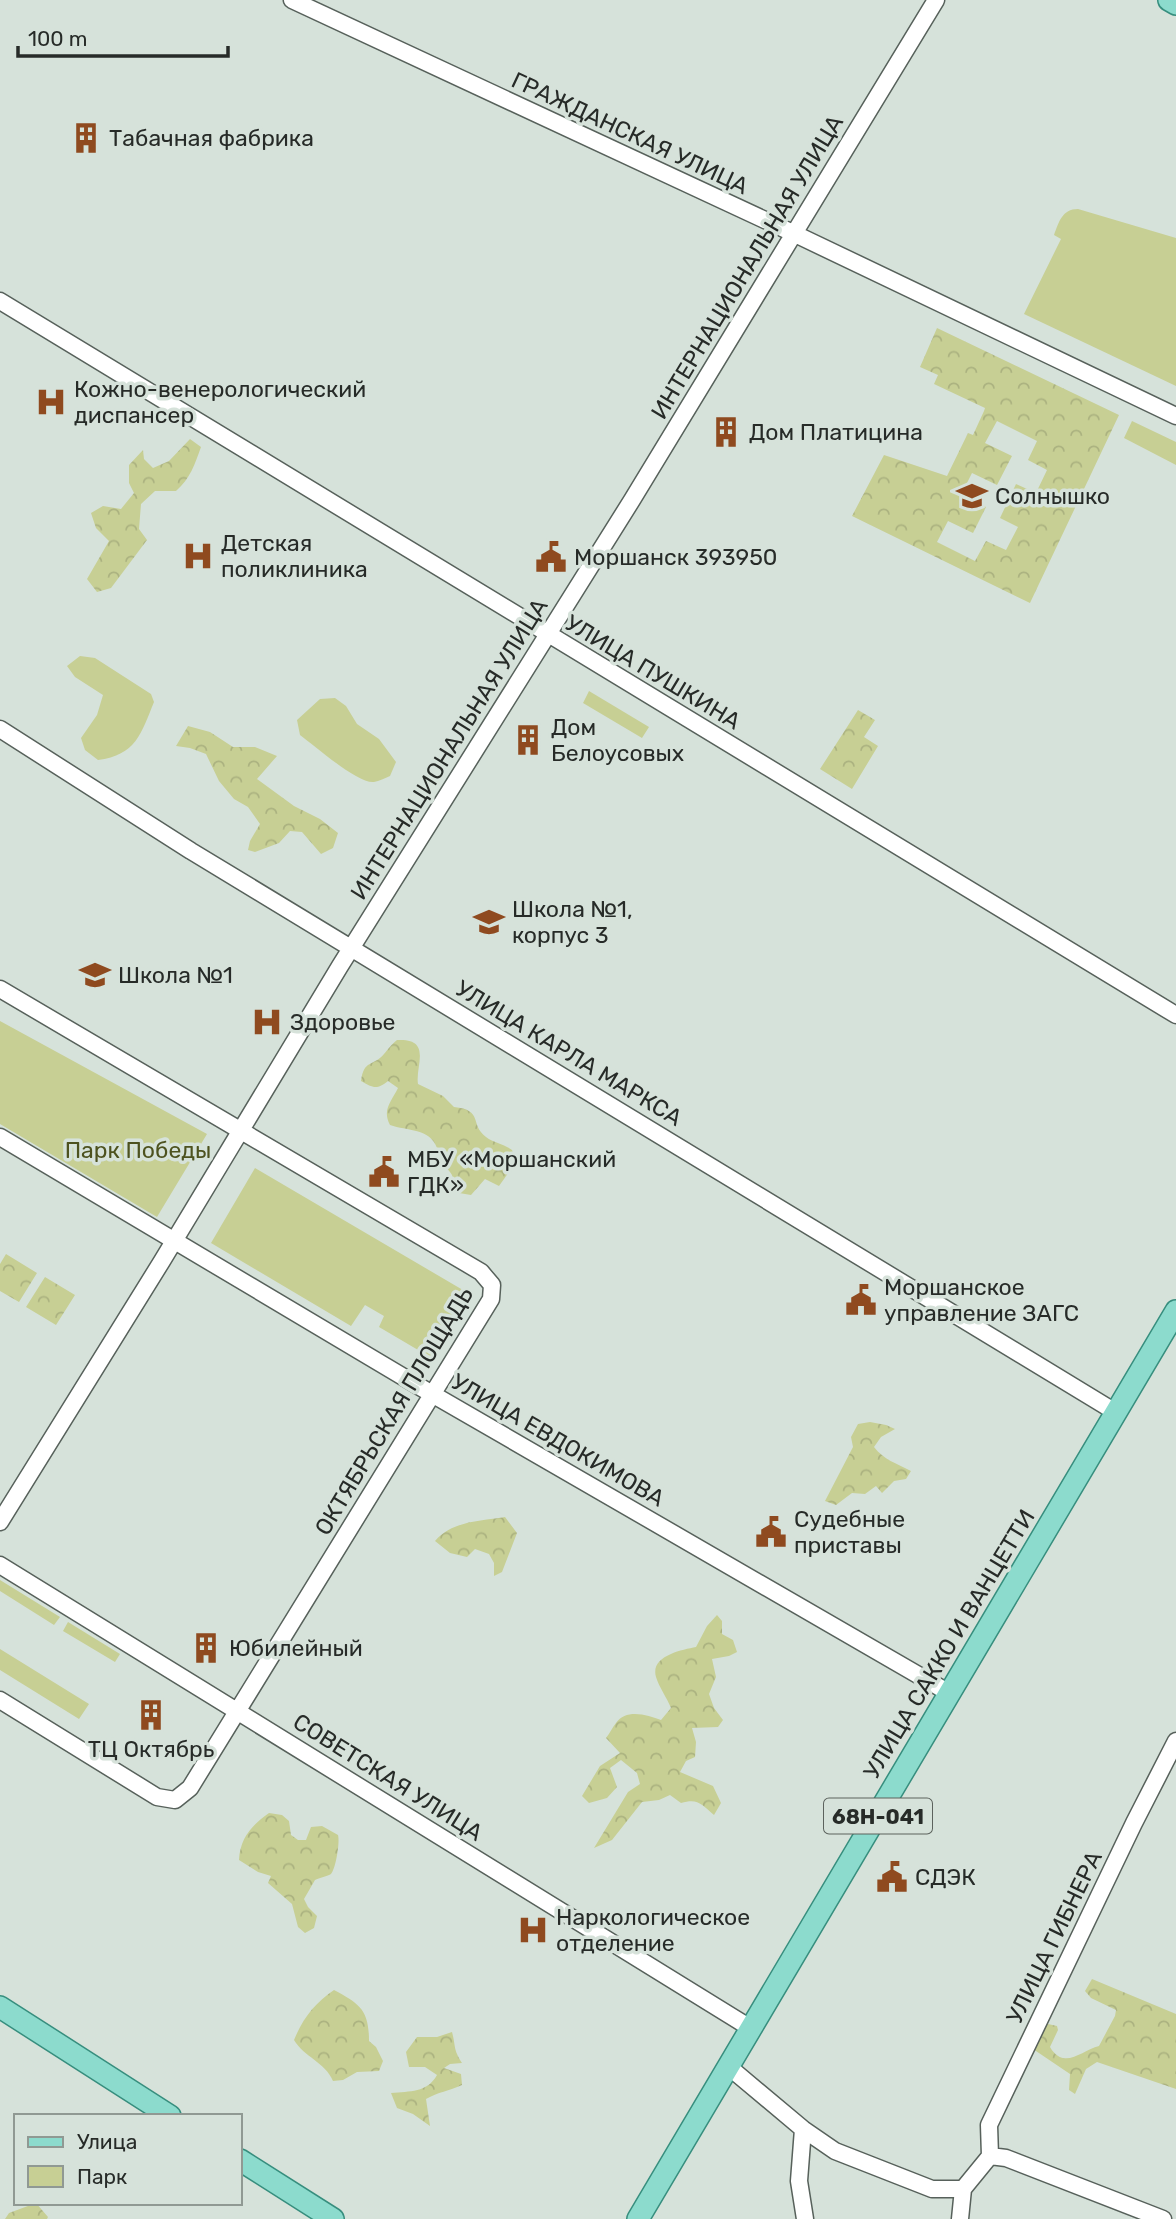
<svg xmlns="http://www.w3.org/2000/svg" width="1176" height="2219" viewBox="0 0 1176 2219" font-family="Rubik,sans-serif">
<style>
.green{fill:#c7cf94}
.forest{fill:url(#forest-crowns);fill-rule:evenodd}
.lines{fill:none;stroke-linecap:round;stroke-linejoin:round}
.minor-casing{stroke:#57615b;stroke-width:19}
.major-casing{stroke:#378e7e;stroke-width:24}
.minor{stroke:#fff;stroke-width:16}
.major{stroke:#8cdbcd;stroke-width:21}
.labels{text-anchor:middle;dominant-baseline:central;stroke-width:7;stroke-linejoin:round;paint-order:stroke}
.shield{fill:#d6e2da;stroke:#5c625d;stroke-width:2}
.shield-label{font-size:21px;font-weight:bold;fill:#272b28}
.street-label{font-size:23px;fill:#272b28;stroke:#d6e2da}
.poi-label{font-size:23px;fill:#272b28;stroke:#d6e2da;text-anchor:start}
.park-label{font-size:23px;fill:#4d521f;stroke:#d6e2da}
</style>
<defs>
<pattern id="forest-crowns" width="20" height="18" patternUnits="userSpaceOnUse" patternTransform="scale(1.75)"><rect width="20" height="18" fill="#c7cf94"/><path d="M2 6a3 3 0 1 1 6 0M12 15a3 3 0 1 1 6 0" fill="none" stroke="#abb280"/></pattern>
</defs>
<rect width="100%" height="100%" fill="#d6e2da"/>
<path class="green" d="M1078,209l98,29v148l-152,-72 37,-75 -7,-4c5,-13 8,-26 24,-26z
M1132,421l44,21v23l-52,-27z
M80,656l15,2 56,36 3,8c-13,32 -18,53 -56,58l-13,-10 -4,-12 16,-23 6,-20 -28,-18 -8,-11z
M589,691l60,36 -7,11 -59,-35z
M335,698l11,8 11,18 22,15 17,23 -6,14c-5,2 -11,5 -16,6 -16,2 -59,-36 -74,-47l-3,-15 23,-21z
M0,1021l207,113 -50,83 -157,-93z
M255,1168l213,125 -38,64 -51,-30 5,-11 -19,-11 -14,21 -140,-83z
M0,1580l60,37 -6,8 -54,-34z
M68,1622l52,32 -5,8 -52,-31z
M0,1649l89,55 -10,15 -79,-49z"/>
<path class="forest" d="M937,328l182,87 -89,188 -178,-87 32,-61 63,21 21,-43 5,2 11,-24 1,-3 -51,-24 4,-9 -18,-8zM997,421l40,20 -9,19 19,10 -11,23 -20,-9 -16,34 18,9 -12,23 -20,-9 -11,20 -38,-19 11,-21 25,12 13,-26 -25,-12 11,-22 25,12 15,-29 -27,-13z
M190,439l11,8c-6,17 -11,32 -25,44h-21l-14,13 -2,25 8,11 -36,48 -14,4 -10,-13 22,-38 -13,-13 -5,-15 12,-7 18,3 13,-16 -5,-10v-18l14,-15 1,9 9,9 16,-7z
M858,710l17,10 -11,17 14,9 -26,43 -32,-20z
M188,726l22,6 23,15h22l22,9 -20,23 37,27 26,13 18,14 -5,15 -12,6 -19,-22 -12,-1 -11,12 -24,9 -7,-2 2,-9 10,-17 -12,-17 -14,-8 -15,-18 -13,-27 -16,-6 -14,-2z
M397,1040c36,-2 18,26 21,44l25,12 11,11c30,3 15,17 32,30 8,6 18,7 26,13 6,13 -6,26 -13,36l-14,-7 -14,16 -12,-2 -5,-6c0,-17 -7,-15 -14,-28 -2,-3 -1,-7 -3,-11 -7,-20 -30,-17 -47,-23 -8,-15 1,-23 8,-37l-10,-7c-11,9 -15,7 -27,0 3,-22 12,-14 23,-27 5,-6 7,-9 13,-14z
M6,1254l31,19 -18,29 -19,-11v-27z
M45,1277l30,18 -19,30 -30,-18z
M870,1422l16,3 9,4 -14,8 -7,10c10,13 22,16 37,24l-5,8 -12,2 -12,12 -6,-7 -11,8 -13,-1 -16,12 -11,-4 28,-54 -2,-10 7,-13z
M505,1517l12,16 -15,39 -8,4v-13l-5,-9 -14,-5 -8,8 -17,-4 -15,-12c17,-20 45,-20 70,-24z
M717,1615l5,6v13l11,6 4,12 -8,4 -17,3 4,18 -7,17 5,14 9,12 -5,7 -26,1 4,14 -1,15 -9,4 -6,11 33,14 8,17 -7,12c-13,-11 -16,-17 -33,-12l-11,-8 -11,5 -17,2 -30,38 -18,8 34,-56 12,-8 -3,-11 -16,-13 -11,8 7,19 -10,11 -18,5 -7,-7 18,-30 20,-13 -14,-15c4,-5 6,-10 10,-15 10,-15 32,-8 45,-3l10,-12c-4,-10 -12,-21 -15,-31 -6,-21 25,-27 40,-30l11,-21z
M269,1813l13,2 7,6 2,14 7,5h8l5,-13 11,-1 16,9c2,7 -2,33 -7,39 -3,2 -12,4 -16,6l-11,19 4,8 9,9 -3,12 -9,5 -7,-6 -6,-23 -24,-21 3,-7 -13,-4 -19,-12c1,-22 13,-35 30,-47z
M1092,1979l84,35v75l-79,-27 -11,7 -11,25 -6,-4 1,-16 -37,-25 7,-19 8,-6 9,2 1,4 -8,17c14,24 32,3 49,-1l16,-30 1,-6 -25,-12 -6,-7z
M334,1990c26,14 35,20 35,51l7,6 7,14 -4,10 -22,1 -14,8 -10,1c-8,-19 -29,-24 -39,-41 9,-22 21,-37 40,-50z
M452,2032c4,15 1,17 10,31l-12,1 -6,4 17,6 1,11c-13,6 -24,7 -36,14l4,27 -17,-12 -16,-6 -6,-15c19,-2 36,0 46,-18l-12,-8h-16l-3,-15 11,-15h20z
M36,2203l12,14 -1,2h-42l4,-6z"/>
<g class="lines">
<defs>
<path id="minor" d="M292,0l503,234 381,182
M0,301l1176,714
M0,729l191,122 926,562
M0,989l481,283 11,13 -1,14 -301,489 -15,12 -18,-3 -157,-97
M0,1137l432,257 519,300
M0,1522l162,-261 178,-295 292,-466 304,-500
M0,1565l752,464
M729,2067l74,62 32,22 97,38h31l27,-33 16,2 157,61
M803,2129l-4,52 6,38
M990,2156l-1,-31 145,-302 42,-82
M960,2219l3,-30"/>
<path id="major" d="M1169,0l7,4
M0,2007l170,109
M240,2160l93,59
M638,2219l538,-908"/>
</defs>
<use href="#minor" class="minor-casing"/>
<use href="#major" class="major-casing"/>
<use href="#minor" class="minor"/>
<use href="#major" class="major"/>
</g>
<defs>
<symbol id="building-bare" viewBox="-9 -9 18 18"><path d="M-4-6H4V6H1V3H-1V6H-4ZM-2.5-4.3h1.7v1.8h-1.7ZM.8-4.3h1.7v1.8H.8ZM-2.5-1h1.7V.8h-1.7ZM.8-1h1.7V.8H.8Z" fill="#8f4a1f" stroke="#d6e2da" stroke-width="2.5" paint-order="stroke"/></symbol>
<symbol id="hospital-bare" viewBox="-9 -9 18 18"><path d="M-5-5h3v3.5h4V-5h3V5h-3V1.5h-4V5h-3Z" fill="#8f4a1f" stroke="#d6e2da" stroke-width="2.5" paint-order="stroke"/></symbol>
<symbol id="school-bare" viewBox="-9 -9 18 18"><path d="M0-5L7-2L0 1L-7-2ZM-4 1L0 2.5L4 1V4Q0 6-4 4Z" fill="#8f4a1f" stroke="#d6e2da" stroke-width="2.5" paint-order="stroke"/></symbol>
<symbol id="civic-bare" viewBox="-9 -9 18 18"><path d="M-.6-6.5H3V-4.5H.6V-3L4-1V1h2V6H-6V1h2V-1L-.6-3ZM-1.2 2.5V6h2.4V2.5Z" fill="#8f4a1f" stroke="#d6e2da" stroke-width="2.5" paint-order="stroke"/></symbol>
</defs>
<g fill-rule="evenodd">
<use href="#building-bare" x="64" y="116" width="44" height="44"/>
<use href="#hospital-bare" x="29" y="380" width="44" height="44"/>
<use href="#building-bare" x="704" y="410" width="44" height="44"/>
<use href="#school-bare" x="950" y="474" width="44" height="44"/>
<use href="#hospital-bare" x="176" y="534" width="44" height="44"/>
<use href="#civic-bare" x="529" y="535" width="44" height="44"/>
<use href="#building-bare" x="506" y="718" width="44" height="44"/>
<use href="#school-bare" x="467" y="900" width="44" height="44"/>
<use href="#school-bare" x="73" y="953" width="44" height="44"/>
<use href="#hospital-bare" x="245" y="1000" width="44" height="44"/>
<use href="#civic-bare" x="362" y="1150" width="44" height="44"/>
<use href="#civic-bare" x="839" y="1278" width="44" height="44"/>
<use href="#civic-bare" x="749" y="1510" width="44" height="44"/>
<use href="#building-bare" x="184" y="1626" width="44" height="44"/>
<use href="#building-bare" x="129" y="1693" width="44" height="44"/>
<use href="#civic-bare" x="870" y="1855" width="44" height="44"/>
<use href="#hospital-bare" x="511" y="1908" width="44" height="44"/>
</g>
<g class="labels">
<rect class="shield" x="824" y="1798.5" width="108" height="35" rx="5"/>
<g class="shield-label">
<text x="878" y="1816">68Н-041</text>
</g>
<g class="street-label">
<text transform="translate(630 133) rotate(25)">ГРАЖДАНСКАЯ УЛИЦА</text>
<text transform="translate(747 267) rotate(-59)">ИНТЕРНАЦИОНАЛЬНАЯ УЛИЦА</text>
<text transform="translate(653 672) rotate(31)">УЛИЦА ПУШКИНА</text>
<text transform="translate(449 749) rotate(-58)">ИНТЕРНАЦИОНАЛЬНАЯ УЛИЦА</text>
<text transform="translate(569 1053) rotate(31)">УЛИЦА КАРЛА МАРКСА</text>
<text transform="translate(394 1411) rotate(-59)">ОКТЯБРЬСКАЯ ПЛОЩАДЬ</text>
<text transform="translate(558 1440) rotate(30)">УЛИЦА ЕВДОКИМОВА</text>
<text transform="translate(949 1644) rotate(-59)">УЛИЦА САККО И ВАНЦЕТТИ</text>
<text transform="translate(388 1777) rotate(32)">СОВЕТСКАЯ УЛИЦА</text>
<text transform="translate(1054 1937) rotate(-64)">УЛИЦА ГИБНЕРА</text>
</g>
<g class="poi-label">
<text x="109" y="138">Табачная фабрика</text>
<text x="74" y="389">Кожно-венерологический<tspan x="74" dy="26">диспансер</tspan></text>
<text x="749" y="432">Дом Платицина</text>
<text x="995" y="496">Солнышко</text>
<text x="221" y="543">Детская<tspan x="221" dy="26">поликлиника</tspan></text>
<text x="574" y="557">Моршанск 393950</text>
<text x="551" y="727">Дом<tspan x="551" dy="26">Белоусовых</tspan></text>
<text x="512" y="909">Школа №1,<tspan x="512" dy="26">корпус 3</tspan></text>
<text x="118" y="975">Школа №1</text>
<text x="290" y="1022">Здоровье</text>
<text x="407" y="1159">МБУ «Моршанский<tspan x="407" dy="26">ГДК»</tspan></text>
<text x="884" y="1287">Моршанское<tspan x="884" dy="26">управление ЗАГС</tspan></text>
<text x="794" y="1519">Судебные<tspan x="794" dy="26">приставы</tspan></text>
<text x="229" y="1648">Юбилейный</text>
<text x="151" y="1749" text-anchor="middle">ТЦ Октябрь</text>
<text x="915" y="1877">СДЭК</text>
<text x="556" y="1917">Наркологическое<tspan x="556" dy="26">отделение</tspan></text>
</g>
<g class="park-label">
<text x="138" y="1150">Парк Победы</text>
</g>
</g>
<rect x="14" y="2114" width="228" height="91" fill="#d6e2da" stroke="#909993" stroke-width="2"/>
<rect x="28" y="2137" width="35" height="10" fill="#8cdbcd" stroke="#909993" stroke-width="2"/>
<text x="77" y="2149" font-size="21" fill="#272b28">Улица</text>
<rect x="28" y="2166" width="35" height="21" fill="#c7cf94" stroke="#909993" stroke-width="2"/>
<text x="77" y="2184" font-size="21" fill="#272b28">Парк</text>
<path d="M18 46v10h210v-10" fill="none" stroke="#272b28" stroke-width="3.5"/>
<text x="28" y="46" font-size="21" fill="#272b28" stroke="#d6e2da" stroke-width="5" paint-order="stroke">100 m</text>
</svg>
